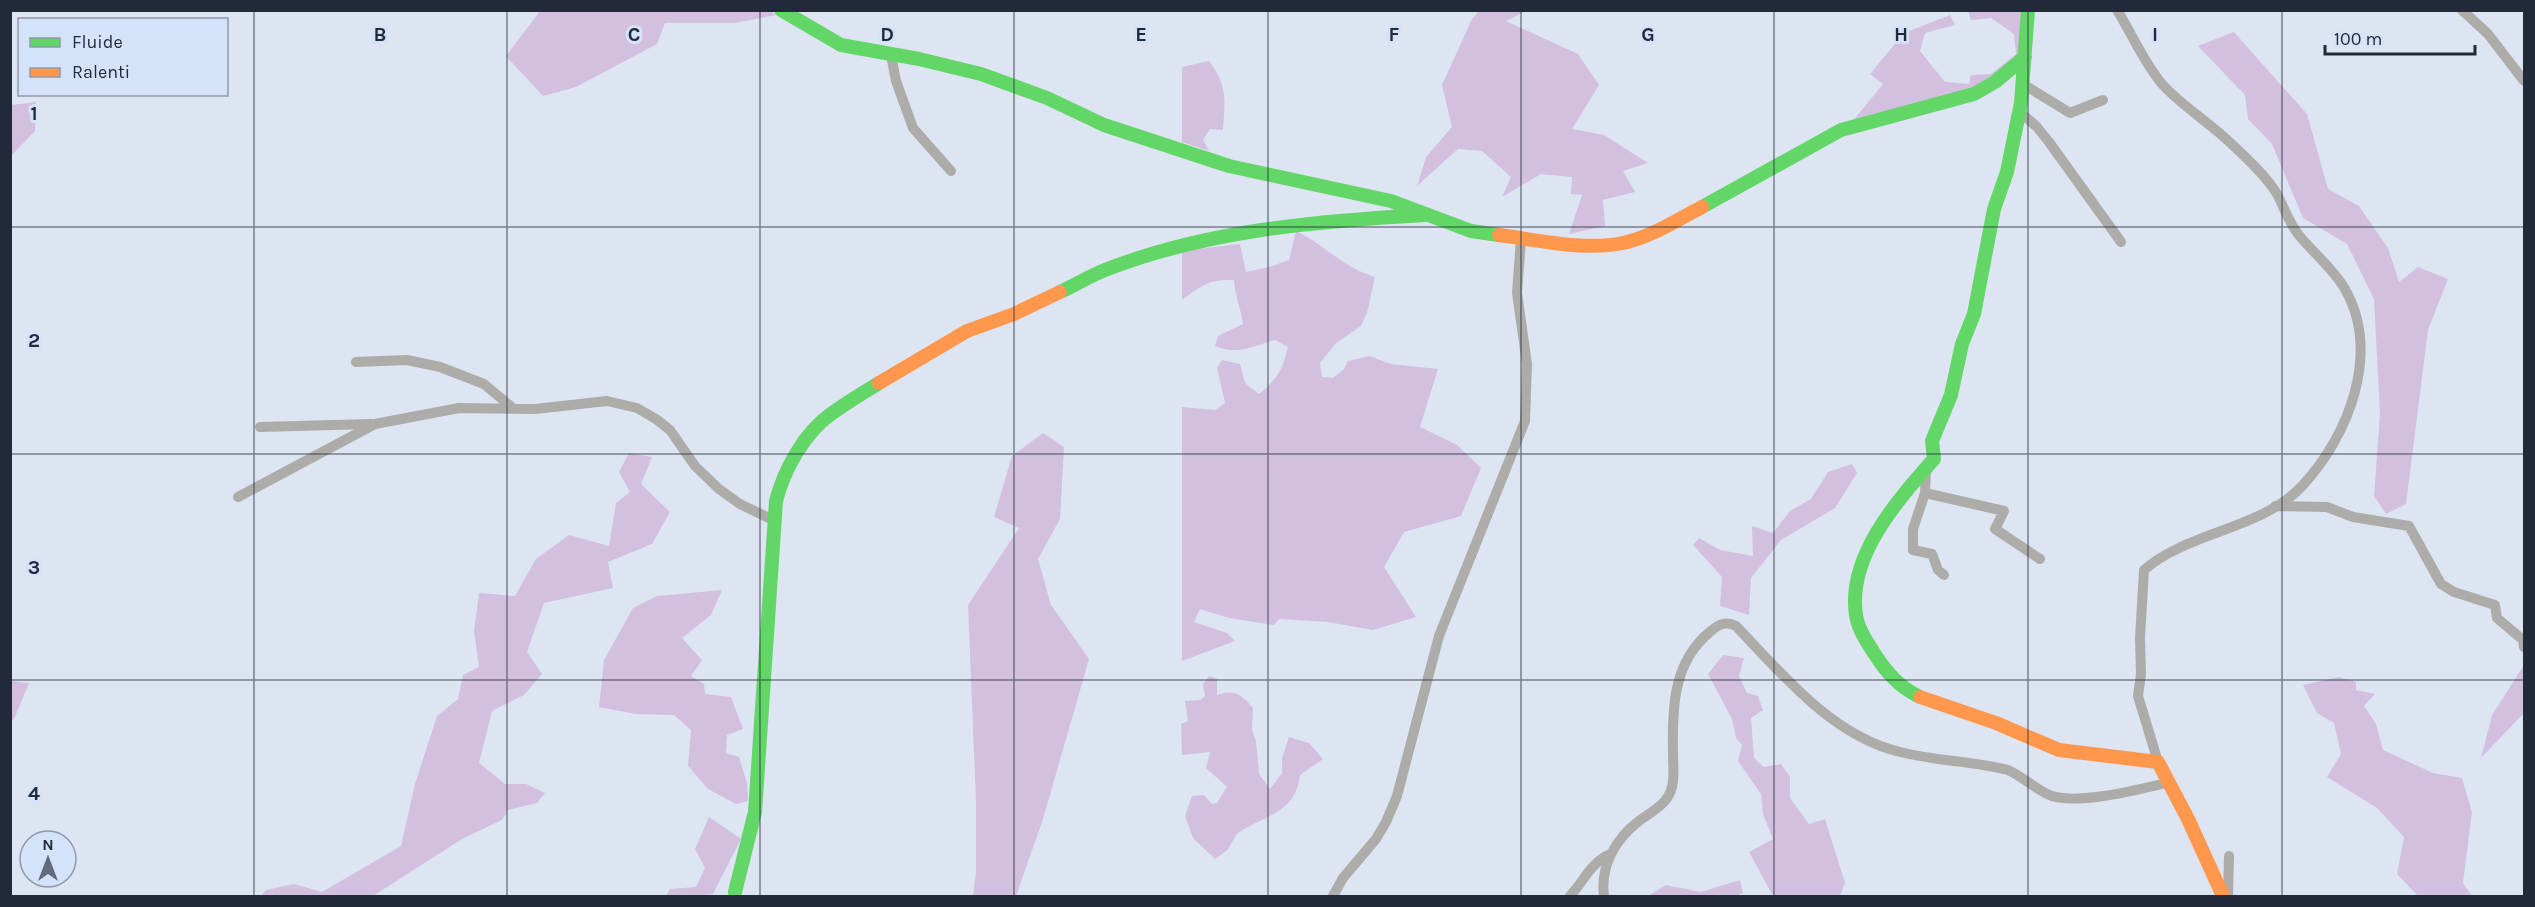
<svg xmlns="http://www.w3.org/2000/svg" width="2535" height="907" viewBox="0 0 2535 907" font-family="Karla,sans-serif">
<style>
.green{fill:#d3c0e0}
.lines{fill:none;stroke-linecap:round;stroke-linejoin:round}
.street{stroke:#adaca9;stroke-width:10}
.fast{stroke:#63d668;stroke-width:14}
.slow{stroke:#ff974d;stroke-width:14}
.grid{fill:none;stroke:#222a39;stroke-width:1.5;stroke-opacity:0.55}
.grid-label{font-size:20px;text-anchor:middle;font-weight:bold;fill:#222a39;stroke:#d5e3fa;stroke-width:6;stroke-linejoin:round;paint-order:stroke}
</style>
<rect width="100%" height="100%" fill="#dde5f2"/>
<path class="green" d="M769,10l7,5 -41,8h-70l-8,21 -81,43 -33,9 -37,-40 34,-45z
M1480,10l46,1 -20,10 72,33 21,31 -27,44 32,6 44,28 -25,8 12,21 -32,8 2,26 -36,8 13,-39 -11,-1 1,-17 -31,-3 -39,23 9,-20 -29,-26 -24,-2 -41,37 9,-29 26,-30 -10,-42 30,-66z
M1968,11h59l-2,42 -54,48 -119,21 31,-38 -13,-10 34,-41 46,-18 5,10 -30,8 -5,18 25,31 24,2 2,-9 20,-1 25,-20 -2,-20 -23,-16 -20,2z
M2234,32l73,82 21,75 31,17 29,42 11,34 19,-15 30,12 -20,51 -22,174 -20,10 -12,-18 6,-82 -6,-115 -27,-55 -44,-26 -31,-74 -24,-25 -3,-24 -47,-49z
M1209,61c19,25 16,39 14,69l-13,-1 -7,11 6,11 -27,-9v-75z
M36,102l-1,29 -24,25v-51z
M1296,231c31,15 44,35 79,46l-8,36 -6,13 -25,17 -16,20 2,14 11,1 11,-9 4,-8 21,-5 22,8 47,5 -18,58 37,18 24,23 -20,48 -57,16 -20,35 32,50 -43,13 -45,-8 -49,-3 -5,6 -45,-7 -29,-9 -6,13 33,11 8,8 -53,20v-254l33,3 10,-7 -8,-35 5,-8 18,4 5,19 14,11c19,-16 23,-23 29,-47l-13,-7c-22,6 -37,16 -60,6l3,-10 25,-12c-2,-15 -8,-28 -9,-44 -25,-1 -32,5 -52,20v-49l58,-7 6,28 23,-5 20,-7z
M1043,433l21,14 -4,72 -22,40 13,46 38,54 -46,160 -27,77h-43l3,-24v-70l-8,-197 51,-77 -25,-11 18,-61z
M629,453l23,4 -11,27 29,28 -18,32 -44,18 5,26 -69,15 -17,49 15,22 -18,21 -32,16 -13,52 26,21h21l19,9 -8,10 -29,7 -6,10 -40,19 -89,57h-112l5,-6 28,-6 28,8 79,-46 14,-62 22,-68 21,-17 5,-24 16,-8 -5,-36 5,-38 36,3 21,-37 33,-24 40,11 7,-43 14,-11 -11,-20z
M1852,464l5,9 -22,35 -54,32 -30,38 -2,37 -29,-9 2,-29 -29,-32 6,-7 21,12 33,6 -1,-30 21,7 17,-22 21,-12 17,-27z
M722,590l-11,25 -29,23 20,22 -11,16 13,8 1,10 26,3 12,32 -16,6 -1,18 13,4 8,26 1,18 -12,3 -28,-15 -20,-23 3,-36 -17,-15 -38,-1 -37,-7 5,-47 29,-52 24,-12z
M1723,655l21,3 -5,18 8,17 11,3 5,14 -12,8 3,40 10,9 17,-3 9,13v21l19,26 16,-5 20,64 -5,13h-67l-24,-44 24,-13 -10,-25 -2,-20 -23,-33 4,-16 -6,-7 -4,-19 -24,-45z
M2524,665v48l-43,45 11,-43z
M1209,676l8,3v16c17,-6 24,-1 36,13l-1,22 4,11 3,33 11,15 12,-16v-15l7,-21 20,6 14,16 -23,16c-4,37 -33,40 -59,56 -7,4 -9,13 -14,19 -3,3 -8,6 -12,9l-22,-21 -8,-22 7,-20 12,-1 8,9 5,-1 10,-16 -21,-19 4,-16 -28,3 -1,-31 7,-3 -3,-20 15,-1 5,-4 -2,-12z
M2339,677l17,5v8l19,4 -11,12 12,18 7,26 50,23 29,5 10,34 -9,71 9,13h-54l-21,-22 7,-37 -27,-29 -50,-31 14,-23 -7,-31 -17,-10 -14,-28z
M10,681l19,2 -15,36 -3,2z
M709,817l32,22 -28,55 -18,2h-54h25l4,-7 26,-2 9,-19 -10,-19z
M1740,880l3,13 -7,3h-88l18,-11 35,7z"/>
<g class="lines">
<path class="street" d="M2117,10c15,24 27,53 45,74 18,20 42,35 62,53 16,15 42,38 53,57 7,13 11,27 21,40 15,19 34,33 47,55 36,64 4,146 -42,196 -40,44 -116,47 -159,85l-4,68 1,36 -3,22 20,66
M2462,10l26,24 36,47
M891,55l5,26 17,47 38,43
M2023,84l47,29 33,-13
M2019,111l18,16 12,15 72,100
M356,362l51,-2 33,7 44,17 30,25
M260,427l111,-3
M1926,468l-1,25 -12,36v21l19,4 6,16 6,5
M1925,493l79,18 -9,18 45,30
M238,497l137,-73 84,-16 76,1 72,-8 30,7 19,11 14,11 25,36 24,23 21,15 33,16
M2275,506l52,1 26,10 56,9 32,58 13,8 41,13 2,13 26,22 1,7
M1333,896l10,-18 33,-39 10,-17 11,-26 42,-160 86,-215 2,-57 -10,-71 4,-54
M1570,896c14,-15 21,-34 41,-42
M1604,896c-4,-29 11,-57 35,-75 16,-12 32,-18 34,-40 1,-9 0,-19 0,-28 -1,-45 0,-92 38,-122 8,-7 15,-10 25,-5 46,48 96,110 164,126 35,9 73,9 108,18 15,7 25,17 39,24 25,13 95,-5 123,-12
M2228,896l1,-40"/>
<path class="fast" d="M781,10l60,35 78,14 62,15 66,24 57,27 125,41 162,35 80,30 28,4
M1702,207l139,-77 133,-36 21,-12 30,-25
M1060,292c15,-7 30,-16 45,-22 102,-40 213,-49 320,-55
M1920,697c-21,-10 -34,-25 -46,-44 -7,-11 -16,-24 -18,-38 -9,-59 42,-115 78,-156l-2,-18 19,-46 11,-51 12,-30 20,-105 13,-37 14,-69 7,-93
M735,892l20,-80 21,-311c8,-31 28,-68 55,-87 15,-11 32,-21 48,-31"/>
<path class="slow" d="M1499,235c39,5 84,16 124,8 28,-6 54,-23 79,-36
M879,383l88,-52 47,-17 46,-22
M1920,697l76,26 63,27 99,12 30,57 35,77"/>
</g>
<path class="grid" d="M254,10v886M507,10v886M760,10v886M1014,10v886M1268,10v886M1521,10v886M1774,10v886M2028,10v886M2282,10v886M10,227h2514M10,454h2514M10,680h2514"/>
<g class="grid-label">
<text x="380" y="41">B</text>
<text x="634" y="41">C</text>
<text x="887" y="41">D</text>
<text x="1141" y="41">E</text>
<text x="1394" y="41">F</text>
<text x="1648" y="41">G</text>
<text x="1901" y="41">H</text>
<text x="2155" y="41">I</text>
<text x="34" y="120">1</text>
<text x="34" y="347">2</text>
<text x="34" y="574">3</text>
<text x="34" y="800">4</text>
</g>
<rect width="2535" height="907" fill="none" stroke="#222a39" stroke-width="24"/>
<rect x="18" y="18" width="210" height="78" fill="#d5e3fa" stroke="#8d99ad" stroke-width="1.5"/>
<rect x="30" y="38" width="30" height="9" fill="#63d668" stroke="#8d99ad" stroke-width="1.5"/>
<text x="72" y="48" font-size="18" fill="#222a39">Fluide</text>
<rect x="30" y="68" width="30" height="9" fill="#ff974d" stroke="#8d99ad" stroke-width="1.5"/>
<text x="72" y="78" font-size="18" fill="#222a39">Ralenti</text>
<g transform="translate(48 859)"><circle r="28" fill="#d5e3fa" stroke="#8d99ad" stroke-width="1.5"/>
<path d="M0-4.5L10 22L0 15L-10 22Z" fill="#636b7a"/>
<text y="-9" font-size="16" font-weight="bold" text-anchor="middle" fill="#222a39">N</text>
</g>
<path d="M2325 45v9h150v-9" fill="none" stroke="#222a39" stroke-width="3"/>
<text x="2334" y="45" font-size="18" fill="#222a39" stroke="#d5e3fa" stroke-width="4.5" paint-order="stroke">100 m</text>
</svg>
